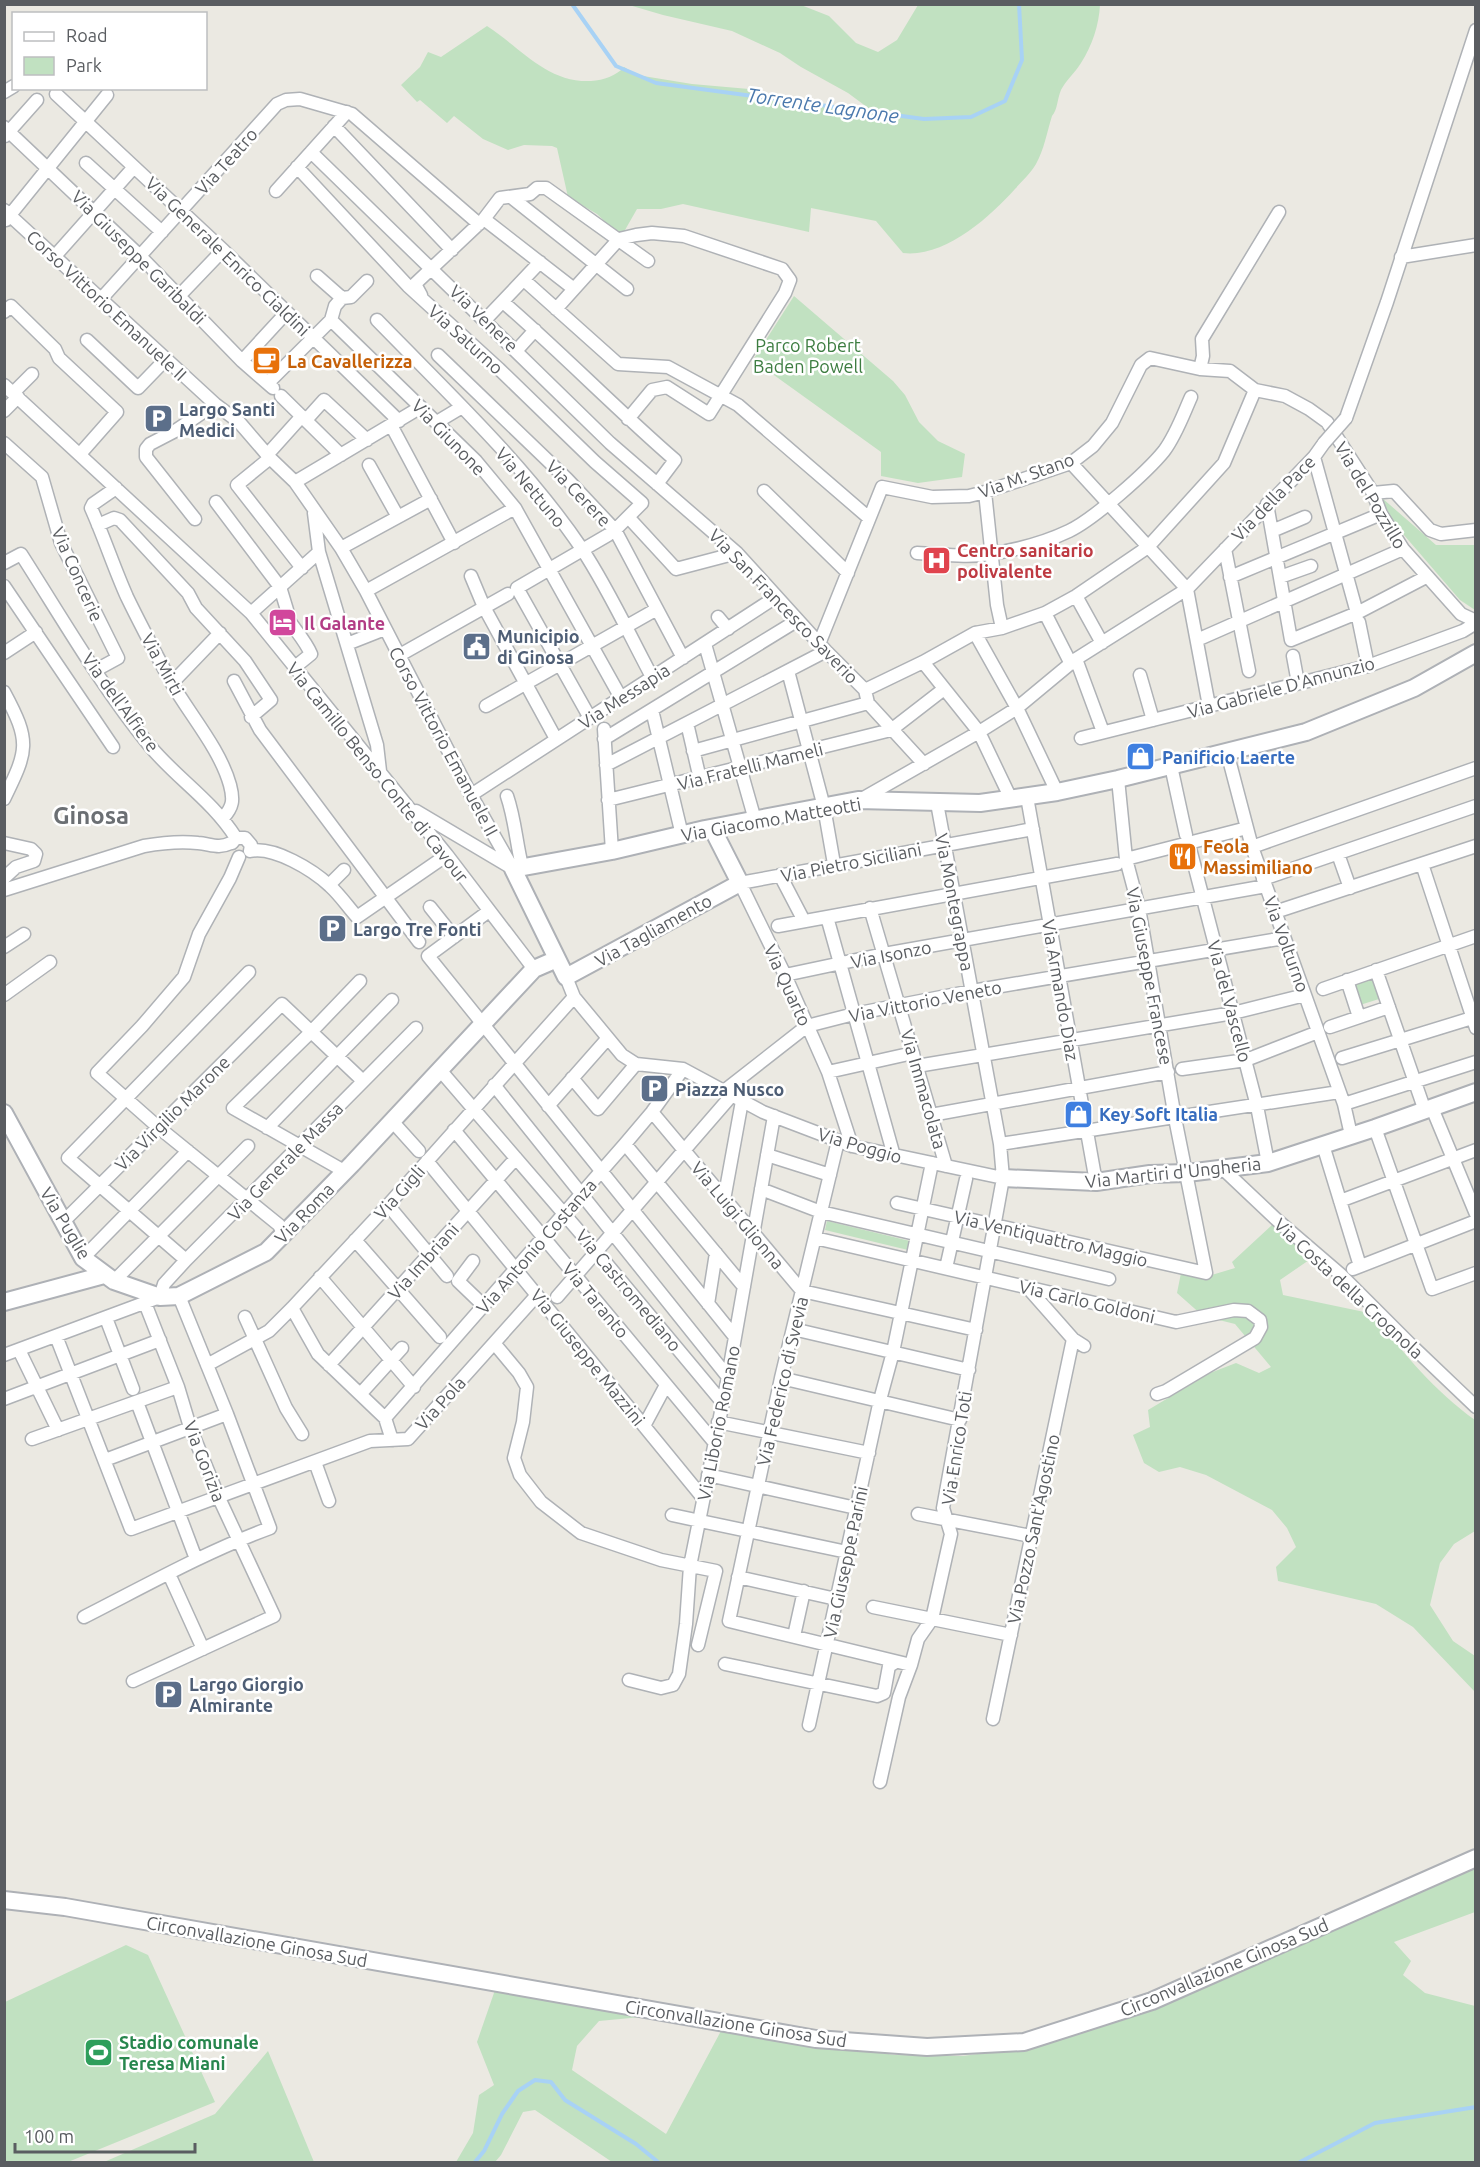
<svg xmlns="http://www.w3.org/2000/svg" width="1480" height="2167" viewBox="0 0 1480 2167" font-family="Ubuntu,sans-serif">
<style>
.green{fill:#c1e1c1}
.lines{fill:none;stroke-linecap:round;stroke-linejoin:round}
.stream{stroke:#a8d2f5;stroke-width:4}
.street-casing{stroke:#afb2b6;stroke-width:15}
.secondary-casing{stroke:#aeb1b6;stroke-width:20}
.street{stroke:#fff;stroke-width:12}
.secondary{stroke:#fff;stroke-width:16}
.street-bridge-casing{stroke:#afb2b6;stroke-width:15;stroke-linecap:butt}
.street-bridge{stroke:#fff;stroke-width:12}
.labels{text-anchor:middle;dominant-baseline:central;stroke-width:5;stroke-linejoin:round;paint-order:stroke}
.street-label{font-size:18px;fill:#5a5d61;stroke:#fff}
.park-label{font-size:18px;fill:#3d7d41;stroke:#fff}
.food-label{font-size:18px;font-weight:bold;fill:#c56008;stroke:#fff;text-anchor:start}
.service-label{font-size:18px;font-weight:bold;fill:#4e5e75;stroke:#fff;text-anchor:start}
.health-label{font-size:18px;font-weight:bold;fill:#be3a42;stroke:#fff;text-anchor:start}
.hotel-label{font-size:18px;font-weight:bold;fill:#b23c85;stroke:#fff;text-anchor:start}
.shop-label{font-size:18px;font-weight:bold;fill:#366cbe;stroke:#fff;text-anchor:start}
.leisure-label{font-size:18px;font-weight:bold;fill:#27864d;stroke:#fff;text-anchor:start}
.water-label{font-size:20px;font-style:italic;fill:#4b79ad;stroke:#fff}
.district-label{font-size:24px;font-weight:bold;fill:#6b6f73;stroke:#fff}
</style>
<rect width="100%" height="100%" fill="#ebe9e2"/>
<path class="green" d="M629,5h172l28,11 27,27 22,9 19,-12 21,-35h182c-1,20 -8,41 -19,58 -6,10 -15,17 -20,27 -4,9 -3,19 -9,26 -5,16 -8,34 -16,48 -6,10 -14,17 -21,25 -26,29 -71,69 -112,64l-27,-32 -65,-13 -2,24 -126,-28 -22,5h-24l-16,28 -24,-23 -29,-17 -11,-49 -5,-2 -28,-1 -16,5 -25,-11 -29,-23 -7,7 -27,-23 -3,2 -16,-17 19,-18 8,-15 13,5 46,-31c34,22 60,57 104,55 13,-1 25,-5 33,-14l13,8 55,9 57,5 39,13 83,8 -23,-17 -47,-26 -21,-14 -48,-22 -69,-16z
M794,296l99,85 12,14 14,27 19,19 27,13 -3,23 -44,6 -37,-7v-24l-128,-92z
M1382,498l54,47h39v65l-15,-10 -75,-87z
M1372,978l7,21 -19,6 -7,-20z
M827,1221l83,20 -2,9 -83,-20z
M1273,1224l39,34 -32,22 3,15 91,19c29,40 62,78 101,106v111l-21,13 -14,19 -10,42 23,36 22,15v36l-62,-65 -37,-23 -98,-23 -2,-14 20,-20 -9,-19 -15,-18 -66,-35 -26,-8 -21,5 -15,-9 -11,-28 17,-8 -2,-17 62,-37 26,-10 23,10 12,-6 -36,-43 -32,-8 -26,-23 4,-20 24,4 30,-9 -3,-6z
M1475,1861v51l-81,30 17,19 -8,14 22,18 50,13v156h-863l-77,-52 -12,2 -22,43 -6,7h-39l17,-29 6,-38 15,-10 -17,-43 18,-52 157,26 -53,5 -22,25 -5,24 94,64 56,-105 173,26 68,1 77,-11z
M126,1945l22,10 67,147 -147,60h-62l-2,-3 1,-157z
M268,2051l46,111h-210l111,-48z"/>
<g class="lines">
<path class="stream" d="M572,4l44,62 40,17 268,36 47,-2 34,-16 17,-41 -3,-56
M475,2162l9,-11 18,-37 16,-23 17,-11 16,2 14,18 71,44 22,18
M1300,2162l75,-39 101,-16"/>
<defs>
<path id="street" d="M4,92l10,-6
M56,94l167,156 176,171
M334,126l118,124
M4,127l136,129 102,105 31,27
M5,136l32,-36
M311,152l299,291 127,110 89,98 39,39 3,13 56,61
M86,163l76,69
M297,167l111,119 91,83 96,93 47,41 -27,27
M276,191l71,-79
M511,197l116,92
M4,210l211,194 24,18 31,36 25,24 46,66 25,43 105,204 42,74
M484,219l90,70
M6,220l101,-125
M55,256l79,-89
M1401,257l75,-12
M317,276l25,22
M524,280l94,84 50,3 70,38 131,113
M421,295l-6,-11 69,-65 16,-21 30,-4 7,-6h9l102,73
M179,296l44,-46
M102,298l175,-194 9,-4 14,-1 52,15 127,110
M503,302c59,51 113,107 172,158l-18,24
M556,309l63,-70 17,-4 16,-2 32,3 98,33 8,11 -5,13 -76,121 -42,-27 -15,3 -24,29
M4,312l7,-6 44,43 4,9 58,54 -37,42
M331,320l145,141 39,47 106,190
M377,320c70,72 149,146 205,229 26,39 48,87 70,128
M485,320l55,-58
M87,340l51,48 28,-29
M516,351l19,-21
M438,355l129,124 48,51 68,128
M242,361l45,-49
M1200,369l3,-13 -1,-17 77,-127
M268,383l63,-63 4,-14 7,-8 9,-1 16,-16
M4,385l247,228 196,242 87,114
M13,393l19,-19
M281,396l60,59
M4,411l14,-14
M1346,418l41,-116 89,-272
M306,420l18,-20 43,40
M437,422l25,-15
M391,425l63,118
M4,443l38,34 19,66 57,115 -22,12
M267,455l35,-39
M1314,457l43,156
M270,458l-33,27 65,83
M1071,463l116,126 22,117
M369,465l29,52
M295,482l126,-75
M116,488l-23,16 -2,4c13,29 23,60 36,89 14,29 29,57 44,85 19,33 49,67 59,103 4,15 3,22 -7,33
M764,491l84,82
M985,492l12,113 5,23
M1373,493l21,-2 36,39 11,4 35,-4
M216,502l64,85 7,23 -1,6c8,13 19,24 25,38l-16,13
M1267,504l24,136 66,-27 69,-36
M314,513l5,39 58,193 3,26
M629,518l47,51 61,-16
M195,519l-49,-62v-8l4,-5 25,-13 40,-27
M98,525l16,-7 6,2 68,73 8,15 49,53 26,39 -20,17
M1272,531l33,-14
M341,548l90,-49
M1225,549l24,122
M917,553c24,1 49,5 73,1 26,-4 56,-12 79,-23 25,-12 78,-59 95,-80 12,-16 19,-36 27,-54
M4,563l17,-9c41,64 80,132 128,191 27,33 63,55 87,93
M471,576l13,31 72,132
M1230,577l151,-63
M1280,577l31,-11
M4,586l109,161
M366,591l149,-83
M1076,596l26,47
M251,613l68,-61
M1045,613l26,51
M718,617l10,12
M1359,622l9,44
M975,633l42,75 40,84
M1197,640l206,-91
M347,644l38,-15
M705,644l50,176
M819,644l63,-157 50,10 37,-1 16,-4 86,-29 22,-17 19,-23 29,-58 9,-7 50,11 30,2 25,19 30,6 24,13 18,13 46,71 8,21 22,35 58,65 15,7
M4,653l32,-21
M398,656l110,-62
M1293,656l5,27
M1076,659l27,73
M923,662l56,70 32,67
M788,671l36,136 10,57
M1140,675l13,45
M234,681l26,49 159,212
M172,683l48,-50
M865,690l58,-28 52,-29 27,-5 43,-15 31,-17 72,-49 76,-84 31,-73
M4,692c27,50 24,58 0,107
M486,706l171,-97
M652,710l30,125
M590,718l-73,-130 91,-53
M687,723l13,56
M604,729l8,122
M1081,738l287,-72 95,-35 13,-8
M604,739l194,-119
M693,751l175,-48
M1227,752l25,95 92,257 7,31
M606,765l220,-114
M1171,766l15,69
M471,795l305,-198
M507,796c8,23 9,46 15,70
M1027,797l69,385
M608,800l283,-70 53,-41
M860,800l119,-68 38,-24 59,-49 111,-70 127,-132 10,-14
M416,811l96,57
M1188,841l69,265 11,57
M4,843l27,6 5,5 -2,7 -18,6 -12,11
M232,843l4,-5h9l6,7 -1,6
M1252,847l224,-79
M250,851c24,-5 63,19 80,35 10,9 18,21 27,31l90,-62
M1338,854l12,34
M239,857l-9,21 -31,56 -15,43 -42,49 -45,47 61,54 121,98 5,10
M1126,859l121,-31
M1422,864l54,164
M780,875l24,46
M1263,879l213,-73
M329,885l15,-15
M4,890l140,-44c17,-3 35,-5 54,-3 13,1 20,6 33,0
M430,907l24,30
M870,908l76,258
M489,911l-61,45 307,381
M1275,912l201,-66
M827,917l67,239
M778,926l339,-62
M4,947l20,-13
M1376,970l49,141
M785,975l99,-21 382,-68
M566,977l8,20 48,58 14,9 47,5 80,43 89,34 151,32
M1347,980l12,37
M1323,989l153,-53
M4,995l46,-33
M1330,1027l59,-20
M1342,1058l130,-40
M917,1066l316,-53 72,-18
M1182,1069l64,-9 72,-28
M440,1070l156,181 126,151
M828,1072l85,-19
M572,1078l26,31 38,-45
M494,1085l234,292
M724,1091l83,-65 47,-12 118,-23 312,-53
M1344,1104l132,-42
M548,1106l60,-68
M1432,1108l44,106
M652,1112l150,179 174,39
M931,1115l237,-43
M392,1121l27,30
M267,1128l125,-128
M1375,1128l57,161 44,-16
M454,1130l260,312
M838,1141l-57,237 -52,243 182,44
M625,1144l119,143
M1000,1144l339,-52
M1323,1145l37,121
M852,1146l-24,-74 -43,-97 -45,-92 293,-54
M767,1155l63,20
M427,1161l276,337
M1223,1169l54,51 63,54 71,71 65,62
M344,1171l-111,-63 78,-76 49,-51
M761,1189l60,23 288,67
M724,1200l18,-99
M1340,1201l136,-51
M897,1203l309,70 -31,-155 -36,-210 -13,-49 -8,-80
M388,1205l59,71
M63,1222l219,-218 81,77
M815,1238l361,84 58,-12 14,1 12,9 1,7 -6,11 -89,53 -9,3
M355,1240l85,97
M83,1258l105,-107
M186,1260l-118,-102 181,-186
M473,1261l-15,20 26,25
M946,1268l20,-89
M1353,1269l123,-48
M320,1277l94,110
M114,1281l134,-135
M1028,1288l45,51 11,7
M557,1297l175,-202
M708,1304l8,-51
M292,1308l26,46 67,64 7,22
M245,1317l41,91 16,26
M106,1318l27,71
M793,1329l176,41
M56,1336l75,193 239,-88 38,-2 129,-144
M494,1343l25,30 8,14 -4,35 -9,36 6,17 21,27 40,31 80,27 55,11 -18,74
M19,1350l39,80
M4,1355l156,-58 4,-13 22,-24 230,-232
M207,1365l62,-34 23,-23 96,-103 186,-208
M329,1365l187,-207
M781,1378l179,42
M364,1390l38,-42
M4,1399l156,-59
M137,1402l59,157
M385,1418l240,-274 27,-32 31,-43
M718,1422l151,31
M644,1426l22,-41
M32,1439l140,-50
M105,1460l122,-46
M315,1462l14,39
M708,1475l148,33
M918,1514l113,22
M672,1515l175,37
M169,1574l34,75
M738,1577l98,22
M873,1607l138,28
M84,1617c61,-31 121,-65 186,-89l-43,-114 -48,-118
M794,1636l10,-45
M725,1664l152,32 7,-3 5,-27 5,-3
M629,1680l32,8 12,-3 6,-11 7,-50 4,-58 38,-189 46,-261
M133,1681l141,-65 -55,-118 -29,-71 -12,-40 -33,-84
M993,1719l80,-380
M809,1725l71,-325 13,-48 39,-189
M880,1782l19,-85 12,-32 7,-26 14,-20 19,-85 -8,-26 60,-330 -3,-34 -63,-341"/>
<path id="secondary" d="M712,828l28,55 -174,94 -53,-108 99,-18 93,-22 153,-29 122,3 77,-11 61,-13 188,-47 108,-44 62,-35
M4,1113l79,145 31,23 46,16 19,-1 87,-44 86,-88 182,-195 23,-10
M1003,1178l93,4 54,-8 37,-1 81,-10 107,-35 101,-36
M4,1302l100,-27
M4,1900l61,7 751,132 111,8 97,-5 128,-41 324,-143"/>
</defs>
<use href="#street" class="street-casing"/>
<use href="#secondary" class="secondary-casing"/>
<use href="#street" class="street"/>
<use href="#secondary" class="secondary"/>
<defs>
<path id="street-bridge" d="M1324,443l22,-25"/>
</defs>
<use href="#street-bridge" class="street-bridge-casing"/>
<use href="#street-bridge" class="street-bridge"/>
</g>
<defs>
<symbol id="cafe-square" viewBox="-11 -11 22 22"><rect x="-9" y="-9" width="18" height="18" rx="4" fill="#e8710a" stroke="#fff"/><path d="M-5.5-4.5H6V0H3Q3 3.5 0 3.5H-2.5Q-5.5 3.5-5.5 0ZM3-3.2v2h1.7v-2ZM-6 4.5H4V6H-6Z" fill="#fff"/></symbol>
<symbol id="parking-square" viewBox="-11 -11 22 22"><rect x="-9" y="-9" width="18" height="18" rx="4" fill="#5c6f8a" stroke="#fff"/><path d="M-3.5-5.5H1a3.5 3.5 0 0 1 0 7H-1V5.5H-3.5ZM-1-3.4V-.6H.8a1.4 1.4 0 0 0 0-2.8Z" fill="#fff"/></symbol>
<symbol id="hospital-square" viewBox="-11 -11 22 22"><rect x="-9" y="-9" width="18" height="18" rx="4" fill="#e0444e" stroke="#fff"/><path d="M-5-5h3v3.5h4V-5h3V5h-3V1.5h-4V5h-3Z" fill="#fff"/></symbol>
<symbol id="hotel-square" viewBox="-11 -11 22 22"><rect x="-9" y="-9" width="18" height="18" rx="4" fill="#d1479c" stroke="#fff"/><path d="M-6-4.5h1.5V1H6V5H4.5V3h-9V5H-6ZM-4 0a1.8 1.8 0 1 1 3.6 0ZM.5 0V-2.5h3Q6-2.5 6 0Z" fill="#fff"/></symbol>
<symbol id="civic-square" viewBox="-11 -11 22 22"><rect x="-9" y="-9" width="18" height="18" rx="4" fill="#5c6f8a" stroke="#fff"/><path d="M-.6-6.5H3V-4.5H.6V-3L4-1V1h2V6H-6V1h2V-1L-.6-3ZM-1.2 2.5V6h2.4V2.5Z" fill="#fff"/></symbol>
<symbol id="shop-square" viewBox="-11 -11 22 22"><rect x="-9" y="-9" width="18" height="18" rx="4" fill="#3f7fe0" stroke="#fff"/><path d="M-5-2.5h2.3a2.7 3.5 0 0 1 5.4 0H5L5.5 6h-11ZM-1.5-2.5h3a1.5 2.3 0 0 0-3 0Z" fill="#fff"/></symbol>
<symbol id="restaurant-square" viewBox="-11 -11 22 22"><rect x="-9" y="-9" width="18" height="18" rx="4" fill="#e8710a" stroke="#fff"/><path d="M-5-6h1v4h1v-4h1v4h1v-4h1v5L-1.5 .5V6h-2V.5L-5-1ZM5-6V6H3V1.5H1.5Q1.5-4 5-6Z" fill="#fff"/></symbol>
<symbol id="stadium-square" viewBox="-11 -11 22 22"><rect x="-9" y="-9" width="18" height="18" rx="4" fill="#2e9e5b" stroke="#fff"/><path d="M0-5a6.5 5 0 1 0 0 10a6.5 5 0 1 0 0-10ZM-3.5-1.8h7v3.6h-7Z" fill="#fff"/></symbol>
</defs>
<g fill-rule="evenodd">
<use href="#cafe-square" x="250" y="344" width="33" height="33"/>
<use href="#parking-square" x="142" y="402" width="33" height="33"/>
<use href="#hospital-square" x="920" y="544" width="33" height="33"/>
<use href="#hotel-square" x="266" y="606" width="33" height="33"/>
<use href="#civic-square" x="460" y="630" width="33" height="33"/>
<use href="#shop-square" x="1124" y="740" width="33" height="33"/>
<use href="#restaurant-square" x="1166" y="840" width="33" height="33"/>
<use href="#parking-square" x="316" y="912" width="33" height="33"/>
<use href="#parking-square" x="638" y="1072" width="33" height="33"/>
<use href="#shop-square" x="1062" y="1098" width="33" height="33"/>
<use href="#parking-square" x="152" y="1678" width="33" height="33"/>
<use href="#stadium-square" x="82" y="2036" width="33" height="33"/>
</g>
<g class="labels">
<g class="street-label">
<text transform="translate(226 161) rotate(-48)">Via Teatro</text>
<text transform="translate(228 256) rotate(44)">Via Generale Enrico Cialdini</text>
<text transform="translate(139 257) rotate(45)">Via Giuseppe Garibaldi</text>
<text transform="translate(107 305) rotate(43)">Corso Vittorio Emanuele II</text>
<text transform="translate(484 318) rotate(44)">Via Venere</text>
<text transform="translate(466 339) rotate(42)">Via Saturno</text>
<text transform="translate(449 437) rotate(46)">Via Giunone</text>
<text transform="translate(1026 475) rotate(-20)">Via M. Stano</text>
<text transform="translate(531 487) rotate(50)">Via Nettuno</text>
<text transform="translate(579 493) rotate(46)">Via Cerere</text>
<text transform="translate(1371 495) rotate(59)">Via del Pozzillo</text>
<text transform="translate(1273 498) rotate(-46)">Via della Pace</text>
<text transform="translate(78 574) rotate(66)">Via Concerie</text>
<text transform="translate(784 606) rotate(46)">Via San Francesco Saverio</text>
<text transform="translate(163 664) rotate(61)">Via Mirti</text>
<text transform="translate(1281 687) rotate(-15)">Via Gabriele D'Annunzio</text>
<text transform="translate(624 696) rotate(-33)">Via Messapia</text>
<text transform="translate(121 702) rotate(54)">Via dell'Alfiere</text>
<text transform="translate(444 741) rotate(62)">Corso Vittorio Emanuele II</text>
<text transform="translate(750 766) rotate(-14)">Via Fratelli Mameli</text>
<text transform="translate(378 772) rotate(51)">Via Camillo Benso Conte di Cavour</text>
<text transform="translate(771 819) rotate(-10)">Via Giacomo Matteotti</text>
<text transform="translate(851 862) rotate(-11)">Via Pietro Siciliani</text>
<text transform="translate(955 902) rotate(79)">Via Montegrappa</text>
<text transform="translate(653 930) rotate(-29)">Via Tagliamento</text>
<text transform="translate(1287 944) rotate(70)">Via Volturno</text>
<text transform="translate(891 954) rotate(-11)">Via Isonzo</text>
<text transform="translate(1150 976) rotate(79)">Via Giuseppe Francese</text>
<text transform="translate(788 985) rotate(65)">Via Quarto</text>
<text transform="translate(1061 990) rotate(80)">Via Armando Diaz</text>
<text transform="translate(925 1001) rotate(-11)">Via Vittorio Veneto</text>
<text transform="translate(1230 1001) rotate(75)">Via del Vascello</text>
<text transform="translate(924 1089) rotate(74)">Via Immacolata</text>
<text transform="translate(172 1113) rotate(-45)">Via Virgilio Marone</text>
<text transform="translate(860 1145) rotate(16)">Via Poggio</text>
<text transform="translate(285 1161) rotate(-46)">Via Generale Massa</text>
<text transform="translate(1173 1172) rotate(-6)">Via Martiri d'Ungheria</text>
<text transform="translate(399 1192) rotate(-48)">Via Gigli</text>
<text transform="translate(304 1213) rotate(-46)">Via Roma</text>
<text transform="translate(738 1215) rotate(50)">Via Luigi Glionna</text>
<text transform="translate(66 1223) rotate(59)">Via Puglie</text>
<text transform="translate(1051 1238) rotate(13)">Via Ventiquattro Maggio</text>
<text transform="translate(536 1246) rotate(-49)">Via Antonio Costanza</text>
<text transform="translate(423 1261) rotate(-48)">Via Imbriani</text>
<text transform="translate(1349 1288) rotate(43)">Via Costa della Crognola</text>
<text transform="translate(629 1290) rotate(50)">Via Castromediano</text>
<text transform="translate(596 1300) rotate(50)">Via Taranto</text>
<text transform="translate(1087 1301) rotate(13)">Via Carlo Goldoni</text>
<text transform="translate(588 1357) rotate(51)">Via Giuseppe Mazzini</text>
<text transform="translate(782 1381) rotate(-77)">Via Federico di Svevia</text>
<text transform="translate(440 1403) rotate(-48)">Via Pola</text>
<text transform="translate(718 1423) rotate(-79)">Via Liborio Romano</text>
<text transform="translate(956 1448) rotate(-81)">Via Enrico Toti</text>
<text transform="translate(205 1461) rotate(69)">Via Gorizia</text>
<text transform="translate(1033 1529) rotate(-78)">Via Pozzo Sant'Agostino</text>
<text transform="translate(845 1562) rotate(-78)">Via Giuseppe Parini</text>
<text transform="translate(257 1941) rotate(10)">Circonvallazione Ginosa Sud</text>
<text transform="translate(1224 1967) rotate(-23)">Circonvallazione Ginosa Sud</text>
<text transform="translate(736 2023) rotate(9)">Circonvallazione Ginosa Sud</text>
</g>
<g class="park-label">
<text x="808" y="345">Parco Robert<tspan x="808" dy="21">Baden Powell</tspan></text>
</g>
<g class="food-label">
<text x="287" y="361">La Cavallerizza</text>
<text x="1203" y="846">Feola<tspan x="1203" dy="21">Massimiliano</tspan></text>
</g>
<g class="service-label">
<text x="179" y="409">Largo Santi<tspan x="179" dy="21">Medici</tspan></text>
<text x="497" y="636">Municipio<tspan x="497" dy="21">di Ginosa</tspan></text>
<text x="353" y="929">Largo Tre Fonti</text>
<text x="675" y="1089">Piazza Nusco</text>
<text x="189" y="1684">Largo Giorgio<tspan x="189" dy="21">Almirante</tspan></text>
</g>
<g class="health-label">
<text x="957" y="550">Centro sanitario<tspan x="957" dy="21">polivalente</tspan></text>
</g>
<g class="hotel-label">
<text x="304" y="623">Il Galante</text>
</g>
<g class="shop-label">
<text x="1162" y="757">Panificio Laerte</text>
<text x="1099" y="1114">Key Soft Italia</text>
</g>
<g class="leisure-label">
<text x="119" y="2042">Stadio comunale<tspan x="119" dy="21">Teresa Miani</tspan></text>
</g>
<g class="water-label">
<text transform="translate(823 105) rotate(8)">Torrente Lagnone</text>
</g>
<g class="district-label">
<text x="91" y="815">Ginosa</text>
</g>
</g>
<rect width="1480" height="2167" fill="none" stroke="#5a5d61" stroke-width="12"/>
<rect x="12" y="12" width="195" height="78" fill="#ffffff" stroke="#bdbec0" stroke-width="1.5"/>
<rect x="24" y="32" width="30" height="9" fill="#ffffff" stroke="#bdbec0" stroke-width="1.5"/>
<text x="66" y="42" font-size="18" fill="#5a5d61">Road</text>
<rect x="24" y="57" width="30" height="18" fill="#c1e1c1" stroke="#bdbec0" stroke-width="1.5"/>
<text x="66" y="72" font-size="18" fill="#5a5d61">Park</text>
<path d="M15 2143v9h180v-9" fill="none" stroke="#5a5d61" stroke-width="3"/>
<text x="24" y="2143" font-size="18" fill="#5a5d61" stroke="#ffffff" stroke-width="4.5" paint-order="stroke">100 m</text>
</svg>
